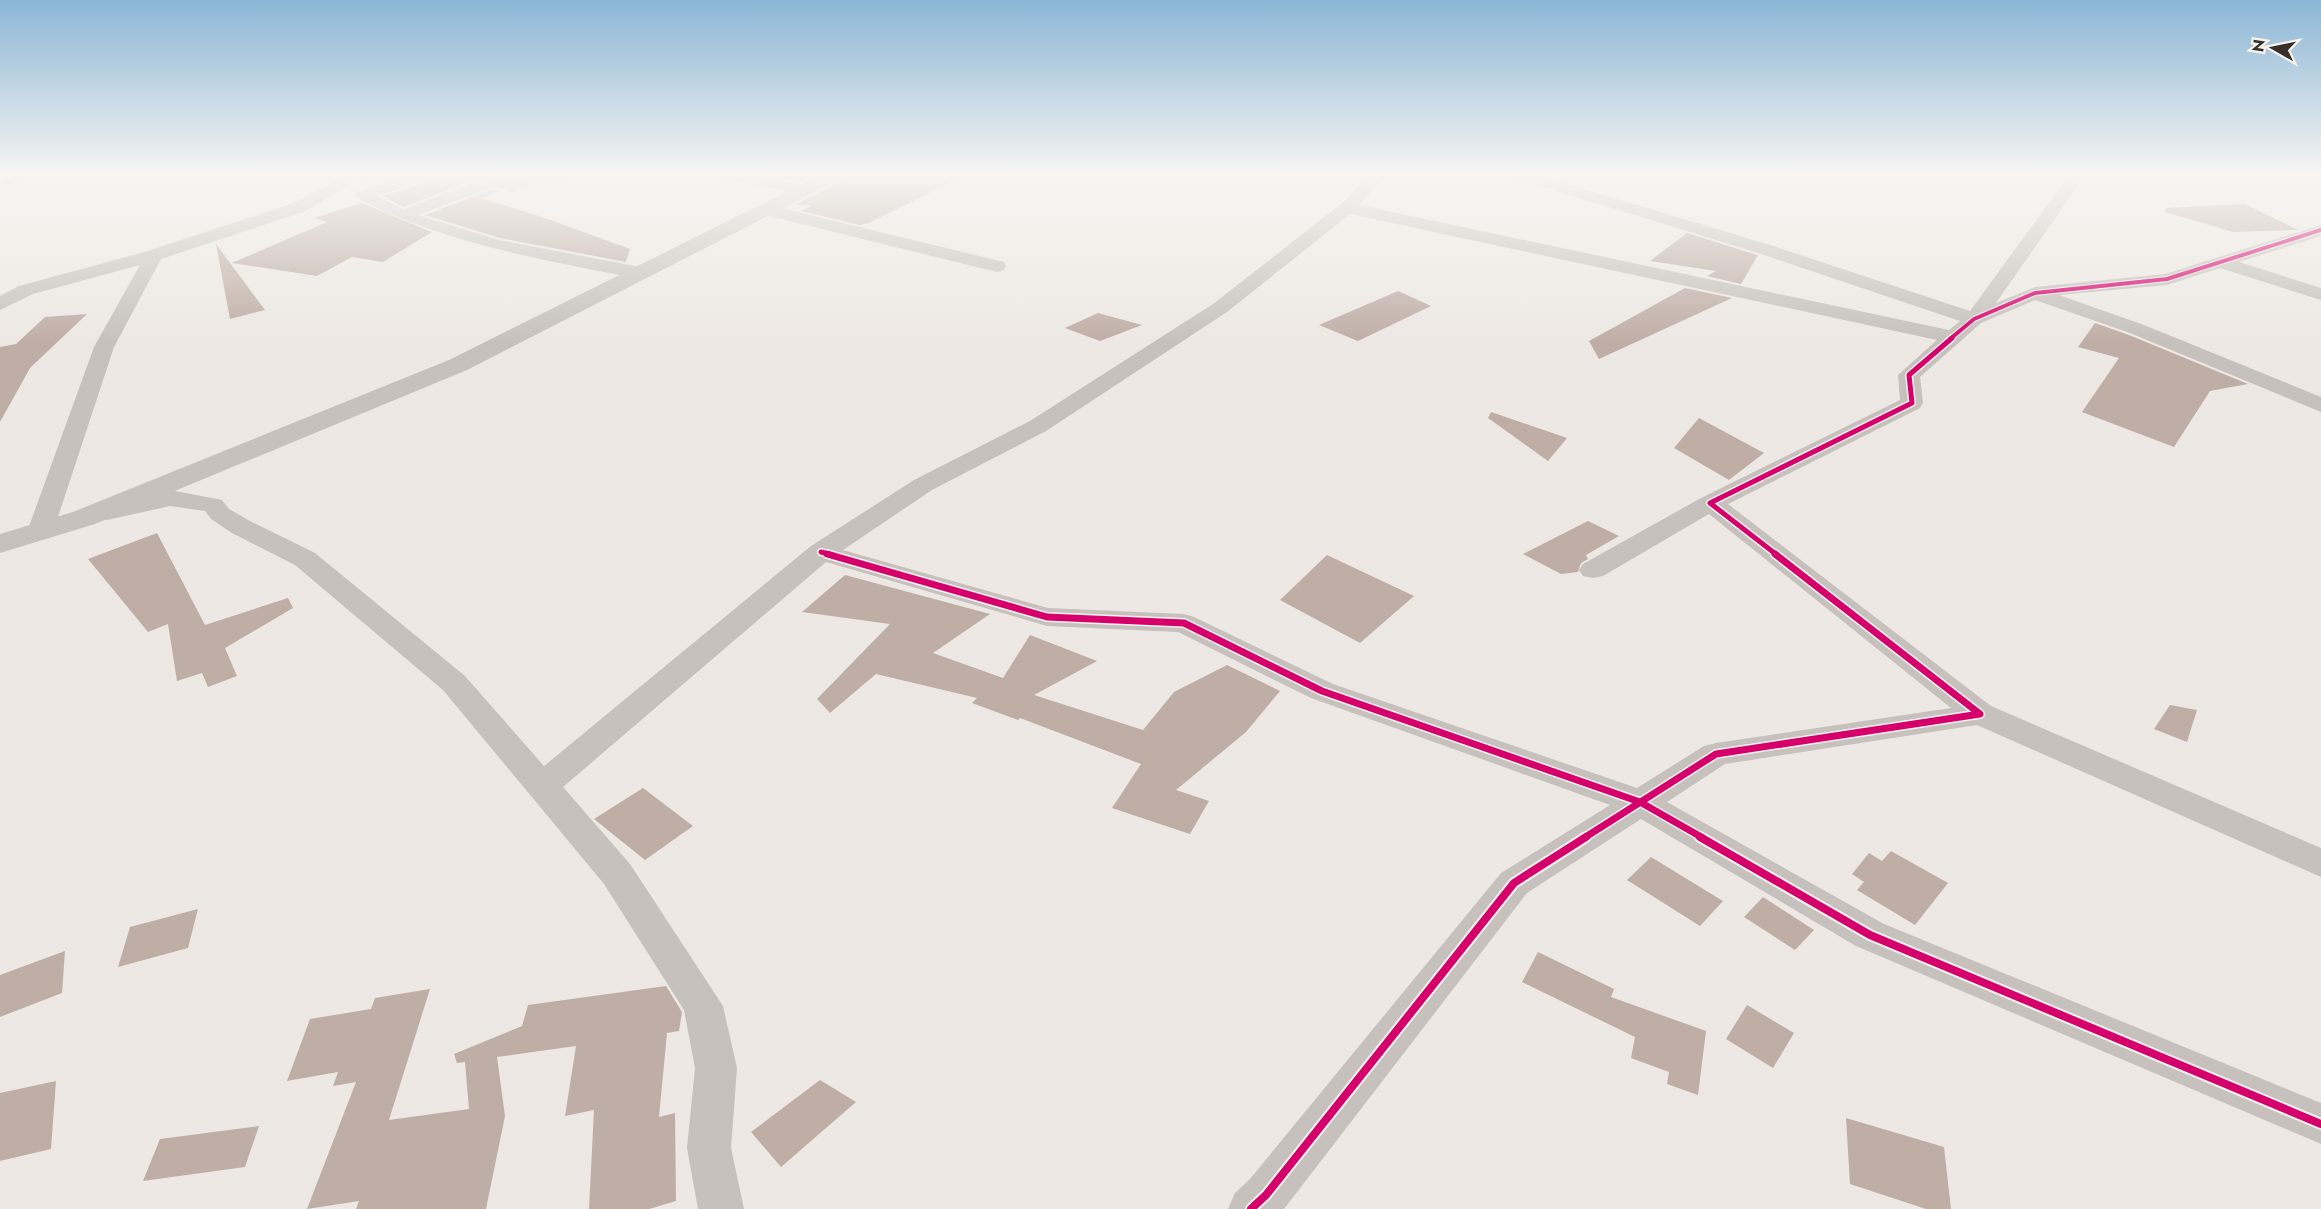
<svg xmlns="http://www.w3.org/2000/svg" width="2321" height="1209" viewBox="0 0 2321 1209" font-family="Jost,sans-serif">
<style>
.building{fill:#bfaea6}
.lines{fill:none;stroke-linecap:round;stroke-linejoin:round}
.minor{fill:#c6c1bc;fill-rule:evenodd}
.tertiary{fill:#c6c1bc;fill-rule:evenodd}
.cycleway-far3-casing{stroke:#f8f3ec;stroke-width:6}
.cycleway-far2-casing{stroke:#f8f3ec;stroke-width:8}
.cycleway-far1-casing{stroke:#f8f3ec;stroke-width:10}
.cycleway-casing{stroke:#f8f3ec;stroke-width:12}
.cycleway-far3{stroke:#d6006c;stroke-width:4}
.cycleway-far2{stroke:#d6006c;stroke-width:5}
.cycleway-far1{stroke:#d6006c;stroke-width:7}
.cycleway{stroke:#d6006c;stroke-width:8}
</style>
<rect width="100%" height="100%" fill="#ede8e3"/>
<path class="building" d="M781,174h36l-16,8 -24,-5z
M847,174h120l-98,49 -9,2 -59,-14 10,-5 -15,-2 47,-24z
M445,176l21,7 -63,24 -20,-11z
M493,189l7,2 -19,7 64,20 85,31 -4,13 -126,-24 -75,-23z
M362,203l70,29 -49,30 -31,-5 -35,19 -85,-13 95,-41 -13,-4z
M2245,204l53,26 -65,2 -68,-20 1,-4z
M1687,233l70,22h1l-17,29 -34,-8 9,-5 -66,-10z
M216,244l49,66 -35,9z
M1685,288l47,10 -133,61 -10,-18z
M1398,291l33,15 -73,35 -39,-16z
M1098,313l44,12 -42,16 -35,-13z
M87,314l-57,54 -30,54v-75l16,-3 29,-27z
M2095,323l34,12 119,49 -38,7 -36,56 -92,-35 37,-54 -41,-11z
M1491,412l76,26 -19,23 -60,-43z
M1699,418l65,35 -35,27 -55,-32z
M1588,521l31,15 -33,19 2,4 -7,4 -3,9 -17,2 -38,-20z
M157,533l48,92 83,-27 5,10 -68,40 12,28 -29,11 -6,-14 -25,8 -9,-57 -20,8 -60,-73z
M1327,555l87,41 -54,47 -80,-43z
M845,575l145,39 -57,39 70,25 27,-43 67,26 -63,34 109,35 31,-38 53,-27 53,26 -34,41 -70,58 33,11 -19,33 -78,-26 29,-44 -121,-46 -2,2 -46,-17 5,-5 -101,-24 -46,39 -13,-14 73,-75 -88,-12z
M2170,705l27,5 -10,32 -33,-13z
M643,788l50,38 -48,34 -51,-41z
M1891,851l57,32 -33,42 -58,-35 7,-8 -12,-8 17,-21 13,8z
M1651,857l72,44 -23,25 -73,-46z
M1763,897l51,33 -19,20 -51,-33z
M198,909l-10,39 -70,19 12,-40z
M65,951l-3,42 -62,24v-42z
M1538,952l76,37 -3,8 95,34 -8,64 -31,-11 2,-12 -38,-14 4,-21 -113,-55z
M666,986l16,26 -3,19 -12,2 -8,84 16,-4 1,88 -27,8h-60l5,-99 -29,6 11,-70 -79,11 8,59 -19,93h-130l3,-8 -52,8 49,-127 -23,4 5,-14 -51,9 23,-62 61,-10 4,-11 55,-9 -41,131 80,-11 -4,-47 -8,1 -3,-9 68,-28 6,-21z
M1747,1005l47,28 -21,35 -47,-29z
M820,1080l36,22 -75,65 -30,-35z
M56,1081l-5,68 -51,12v-68z
M1846,1118l98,29 7,62h-25l-76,-25z
M259,1126l-14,41 -102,14 17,-42z"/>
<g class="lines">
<path class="minor" d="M8,174h20l-20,11 -8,-5z
M350,174h20l-67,38 -142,47 -47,88 -61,185 -4,6 -9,2 -9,-2 -4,-6 67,-185 46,-82 -107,29 -33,16v-14l19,-10 129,-35 143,-47z
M411,174h24l-2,3 -56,19 26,13 71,-26 -26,-6 -2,-3h30l37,8 30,-8h27l-2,3 -55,15 -20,-5 -75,28 81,25 141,27 7,2 2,4 -2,4 -7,2c-97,-19 -194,-35 -283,-81l-2,-3 2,-3z
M715,174h33l56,11 8,5 -8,5 -81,-16z
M1370,174h17l-28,31 590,125 11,-9 -202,-68 -247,-76 -2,-3h25l236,71 200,66 100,-137h16l-90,129 39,-16 130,-13 156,-49v11l-82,26 82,26v12l-101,-32 -53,17 -108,10 85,30 177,72v15l-191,-79 -95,-33 -54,23 -61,54 3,26 -3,5 -192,96 263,202 330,142v29l-344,-152 -252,39 -58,38 217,122 437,179v41l-465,-198 -215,-127 -114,74 -243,316h-56l7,-16 15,-14 251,-306 109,-68 -299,-107 -133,-66 -131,-6 -221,-64 -263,225 67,77 93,142 14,62 -6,80 13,61h-46l-11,-61 8,-80 -11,-58 -80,-126 -161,-194 -148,-125 -63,-32 -21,-14 -6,-8 -35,-5 -63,14 -9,-3 -4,-5 4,-5 72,-17 52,10 7,9 21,12 65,32 150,123 79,90 267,-220 103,-66 116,-59 183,-117 128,-100zM1350,214l587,126 -39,35 2,25 -199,98 -118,66 -4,6 4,6 10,2 10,-2 106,-62 242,194 -235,35 -12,3 -67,42 -304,-104 -139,-67 -10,-3 -136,-6 -205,-58 89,-60 114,-59 181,-119z
M769,203l8,4 227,55 2,4 -2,4 -7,2 -232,-57 -4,-7z"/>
<path class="tertiary" d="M822,174h23l-3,4 -375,192 -372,154 -95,29v-19l73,-22 376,-152z"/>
<defs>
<path id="cycleway-far3" d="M1950,339l24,-20 61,-26 132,-14 154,-49"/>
<path id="cycleway-far2" d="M821,552l12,3
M1777,555l-67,-52 202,-100 -3,-28 43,-37"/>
<path id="cycleway-far1" d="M827,554l220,63 137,6 138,68 318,111 63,36
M1584,838l132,-84 264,-40 -205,-160"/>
<path id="cycleway" d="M1700,837l170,98 451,189
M1251,1209l15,-14 248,-312 72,-46"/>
</defs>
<use href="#cycleway-far3" class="cycleway-far3-casing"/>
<use href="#cycleway-far2" class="cycleway-far2-casing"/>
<use href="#cycleway-far1" class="cycleway-far1-casing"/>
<use href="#cycleway" class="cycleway-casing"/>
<use href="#cycleway-far3" class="cycleway-far3"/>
<use href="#cycleway-far2" class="cycleway-far2"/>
<use href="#cycleway-far1" class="cycleway-far1"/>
<use href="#cycleway" class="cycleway"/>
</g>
<linearGradient id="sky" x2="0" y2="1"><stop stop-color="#8bb6d6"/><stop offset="0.51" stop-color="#f7f5f2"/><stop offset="1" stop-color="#f7f5f2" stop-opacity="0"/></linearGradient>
<rect width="2321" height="343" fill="url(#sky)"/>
<g transform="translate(2273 48) rotate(279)" stroke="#f8f3ec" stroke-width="4.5" paint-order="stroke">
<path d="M0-4.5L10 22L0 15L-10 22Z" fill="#372f2a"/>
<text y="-9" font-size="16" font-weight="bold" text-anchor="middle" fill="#372f2a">N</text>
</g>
</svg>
